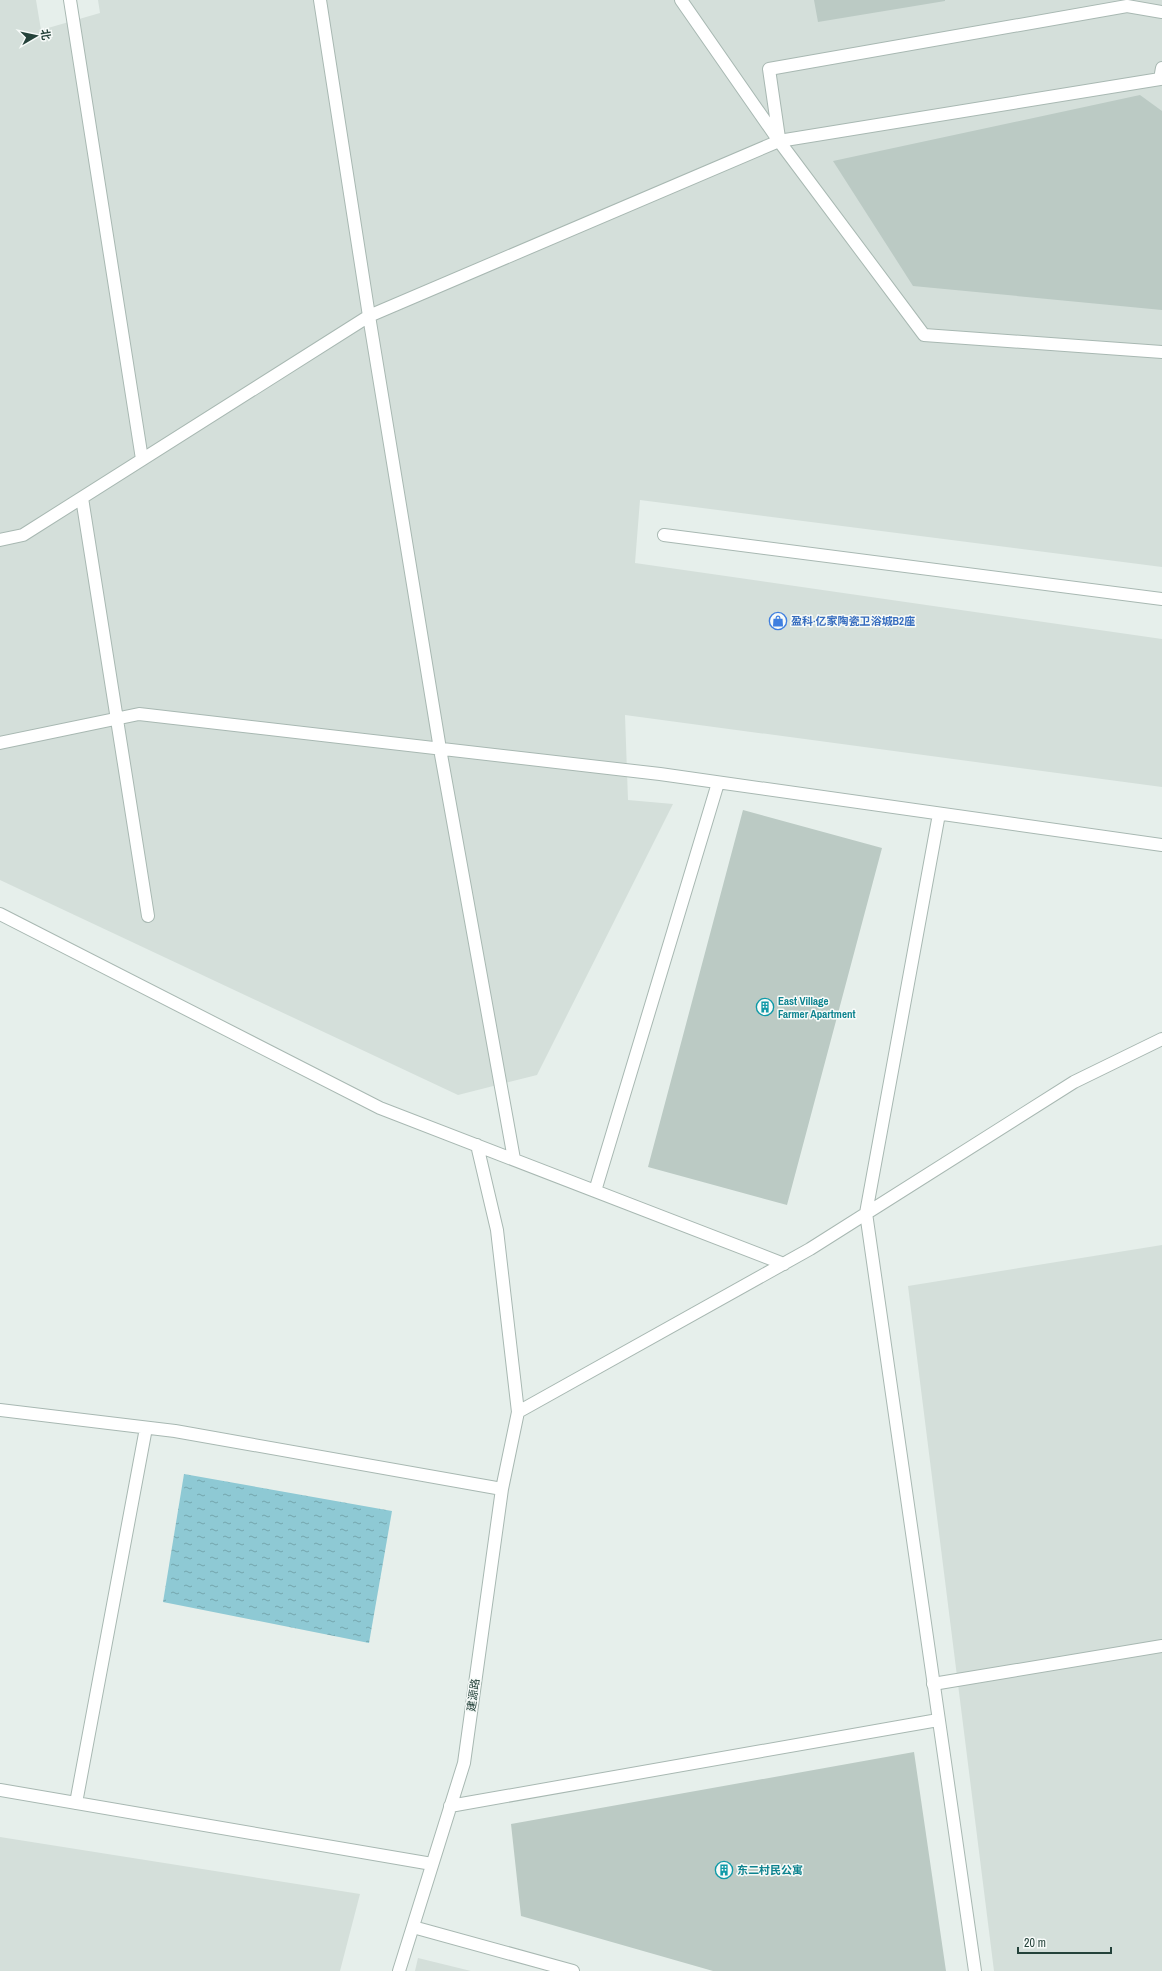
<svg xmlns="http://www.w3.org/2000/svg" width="1162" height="1971" viewBox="0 0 1162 1971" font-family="'Archivo Narrow','Noto Sans SC',sans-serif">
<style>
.built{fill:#d4dfda}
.water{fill:url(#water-ripples)}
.building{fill:#bbcac4}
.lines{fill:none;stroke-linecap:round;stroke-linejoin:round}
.lane-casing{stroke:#a8b8b2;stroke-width:14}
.street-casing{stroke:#a8b8b2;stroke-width:14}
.lane{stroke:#fff;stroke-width:12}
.street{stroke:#fff;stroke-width:12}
.labels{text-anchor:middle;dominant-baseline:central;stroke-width:3;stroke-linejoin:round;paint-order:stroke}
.shop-label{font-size:11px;font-weight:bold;fill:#366cbe;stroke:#f7fbf9;text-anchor:start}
.culture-label{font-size:11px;font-weight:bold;fill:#0d838f;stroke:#f7fbf9;text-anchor:start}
.street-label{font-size:11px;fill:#24423a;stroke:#f7fbf9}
</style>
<defs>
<pattern id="water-ripples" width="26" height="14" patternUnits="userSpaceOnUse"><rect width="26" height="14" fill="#8ec9d4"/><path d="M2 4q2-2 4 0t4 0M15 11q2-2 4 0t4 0" fill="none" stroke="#74a5ad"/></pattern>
</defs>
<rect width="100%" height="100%" fill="#e6efeb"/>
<path class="built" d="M0,0h36l5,30 59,-17 -2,-13h1064v567l-522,-67 -5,63 527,76v148l-537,-72 3,85 45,4 -136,271 -79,20 -458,-215z
M1162,1245v726h-168l-86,-685z
M0,1837l360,57 -20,77h-340z
M418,1958l53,13h-56z"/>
<path class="water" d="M184,1474l208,37 -23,132 -206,-41z"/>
<path class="building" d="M814,0h131v1l-127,21z
M1140,95l22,16v199l-249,-24 -80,-125z
M743,810l139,38 -95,357 -139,-38z
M914,1752l32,219h-233l-192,-55 -10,-92z"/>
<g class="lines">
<defs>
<path id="lane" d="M933,1684l229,-38"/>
<path id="street" d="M70,0l72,459
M320,0l49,316 71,433 74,410
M681,0l98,141 145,194 238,17
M779,138l-10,-69 358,-63 35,6
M82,498l66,418
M664,535l498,64
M0,540l23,-5 346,-219 410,-175 381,-62 2,-11
M0,743l139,-29 521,60 502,71
M939,814l-73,399 109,758
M0,914l380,194 404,156
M595,1191l123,-408
M0,1410l175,21 327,58
M518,1412l292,-163 264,-167 88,-43
M0,1790l432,74
M76,1803l70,-375
M450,1806l488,-86
M413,1927l160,44
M399,1971l65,-208 38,-274 16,-77 -21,-182 -20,-85"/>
</defs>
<use href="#lane" class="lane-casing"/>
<use href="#street" class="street-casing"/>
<use href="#lane" class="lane"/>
<use href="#street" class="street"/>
</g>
<defs>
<symbol id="shop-ring" viewBox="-11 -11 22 22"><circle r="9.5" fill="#f7fbf9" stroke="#3f7fe0" stroke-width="1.5"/><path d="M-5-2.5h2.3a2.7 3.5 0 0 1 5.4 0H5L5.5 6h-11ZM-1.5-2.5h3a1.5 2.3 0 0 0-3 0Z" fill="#3f7fe0"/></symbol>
<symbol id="building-ring" viewBox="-11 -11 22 22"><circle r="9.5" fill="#f7fbf9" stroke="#0f9aa8" stroke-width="1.5"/><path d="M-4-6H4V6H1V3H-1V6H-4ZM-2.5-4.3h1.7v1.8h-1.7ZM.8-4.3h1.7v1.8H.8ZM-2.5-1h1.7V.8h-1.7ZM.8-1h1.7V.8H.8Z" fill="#0f9aa8"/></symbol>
</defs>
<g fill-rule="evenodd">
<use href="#shop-ring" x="768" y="611" width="20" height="20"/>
<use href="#building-ring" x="755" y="997" width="20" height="20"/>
<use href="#building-ring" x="714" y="1860" width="20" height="20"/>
</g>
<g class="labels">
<g class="shop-label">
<text x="791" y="621">盈科·亿家陶瓷卫浴城B2座</text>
</g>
<g class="culture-label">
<text x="778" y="1001">East Village<tspan x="778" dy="13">Farmer Apartment</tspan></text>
<text x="737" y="1870">东二村民公寓</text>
</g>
<g class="street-label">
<text transform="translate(473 1695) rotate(-82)">建源路</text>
</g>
</g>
<g transform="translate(36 36) rotate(81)" stroke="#f7fbf9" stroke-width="3" paint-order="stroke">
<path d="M0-3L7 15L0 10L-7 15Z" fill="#24423a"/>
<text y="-6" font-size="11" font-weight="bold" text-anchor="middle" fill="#24423a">北</text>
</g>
<path d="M1018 1947v6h93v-6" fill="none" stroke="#24423a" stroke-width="2"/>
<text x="1024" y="1947" font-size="12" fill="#24423a" stroke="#f7fbf9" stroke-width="3" paint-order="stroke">20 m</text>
</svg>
